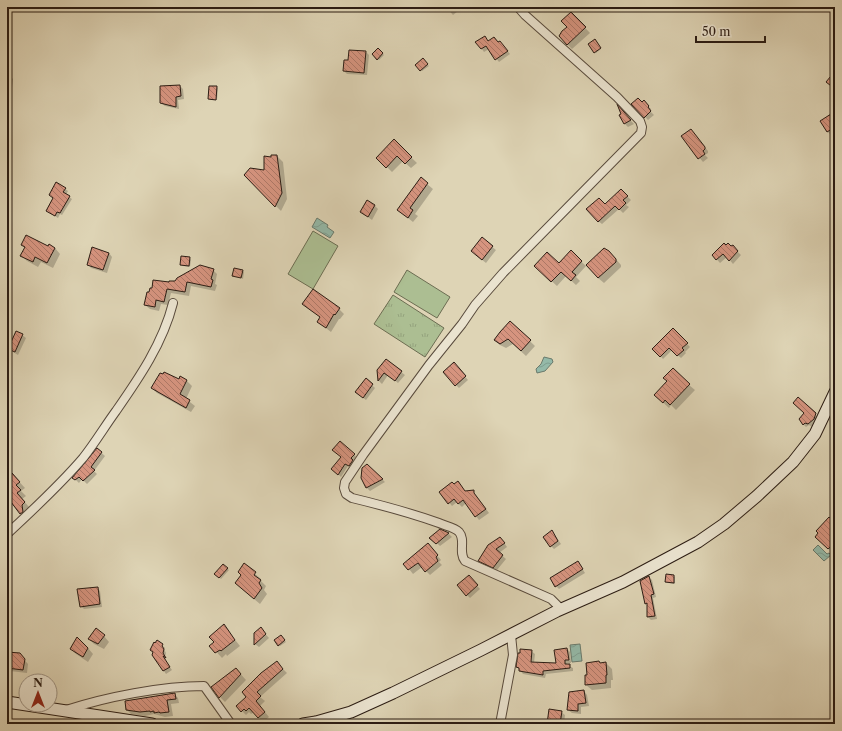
<svg xmlns="http://www.w3.org/2000/svg" width="842" height="731" viewBox="0 0 842 731" font-family="'Libre Caslon Text',serif">
<style>
.grass{fill:url(#grass-tufts);stroke:#6c6d52}
.pitch{fill:#acbe92;stroke:#6c6d52}
.water{fill:url(#water-waves);stroke:#6a7a6c}
.shadow{fill:#0003}
.building{fill:url(#building-back-hatch);stroke:#2b1c13}
.lines{fill:none;stroke-linecap:round;stroke-linejoin:round}
.minor-casing{stroke:#584a3c;stroke-width:10}
.secondary-casing{stroke:#2b1c13;stroke-width:13}
.minor{stroke:#eae3cf;stroke-width:8}
.secondary{stroke:#eae3cf;stroke-width:11}
</style>
<defs>
<pattern id="grass-tufts" width="24" height="20" patternUnits="userSpaceOnUse"><rect width="24" height="20" fill="#acbe92"/><path d="M3 7l-1-3M5 7V3M7 7l1-3M15 17l-1-3M17 17v-4M19 17l1-3" fill="none" stroke="#94a37d"/></pattern>
<pattern id="water-waves" width="16" height="10" patternUnits="userSpaceOnUse"><rect width="16" height="10" fill="#94b9a8"/><path d="M0 5q4-4 8 0t8 0" fill="none" stroke="#809e90"/></pattern>
<pattern id="building-back-hatch" width="6" height="6" patternUnits="userSpaceOnUse"><rect width="6" height="6" fill="#d6947f"/><path d="M-1 5l2 2M0 0l6 6M5-1l2 2" fill="none" stroke="#ae7867"/></pattern>
</defs>
<rect width="100%" height="100%" fill="#ded4b5"/>
<filter id="stains"><feTurbulence type="fractalNoise" baseFrequency=".005" numOctaves="4"/><feColorMatrix values="0 0 0 0 .2 0 0 0 0 .09 0 0 0 0 .02 0 0 0 .5 -.17"/></filter>
<radialGradient id="worn" r=".72"><stop offset=".6" stop-color="#630" stop-opacity="0"/><stop offset="1" stop-color="#630" stop-opacity=".3"/></radialGradient>
<path class="grass" d="M393,295l51,33 -19,29 -51,-33z"/>
<path class="pitch" d="M313,231l25,15 -25,43 -25,-15z
M407,270l43,27 -13,21 -43,-26z"/>
<path class="water" d="M317,218l11,7 -1,2 7,5 -4,6 -18,-11z
M544,357l8,2 1,3 -8,9 -8,2 -1,-4 5,-5z
M818,545l9,9 2,-1 2,2 -7,6 -11,-11z
M580,644l2,17 -10,1 -2,-17z"/>
<path class="shadow" d="M390,7h10l-6,5z
M446,7h17l-10,8z
M576,18l14,15 -18,16 -10,-10 6,-11z
M484,37l5,5 14,3 7,9 -11,8 -10,-13 -5,3 -7,-10z
M596,42l5,7 -5,4 -1,-1z
M378,49l6,6 -5,5 -6,-6z
M350,51l16,1 3,3 -2,20 -20,-1 -3,-3 5,-10z
M423,60l6,6 -7,5 -6,-6z
M7,75l3,1 3,3 -2,16 -4,-1z
M180,86l3,3 1,10 -6,1 1,9 -14,-3 -4,-3z
M210,87h7l1,1 -1,12h-7l-1,-2z
M643,101l8,8 -1,2 4,4 -6,5 -15,-16 9,-1z
M620,109l14,15 -6,3 -3,-3 -5,-9h2z
M831,116l4,4v13l-4,2 -3,-3z
M694,134l14,17v2l-3,2 3,3 -5,4 -21,-25z
M394,141l23,22 -6,5 -8,-7 -11,11 -14,-14z
M277,156l6,6 4,37 -6,12 -36,-36 20,-4 7,-13z
M421,179l12,10 -18,25 3,2 -5,6 -15,-12z
M65,189l3,2 -2,4 6,4 -10,16 -2,-1 -2,4 -11,-7z
M621,190l10,10 -5,5 3,2 -6,6 -4,-4 -17,15 -4,-3 7,-16z
M374,205l4,4 -6,11 -11,-8z
M482,239l14,11 -10,13 -10,-8z
M22,244l33,4 5,6 -7,14 -12,-6 -3,5 -11,-6 -6,-6 4,-7z
M732,246l9,9 -8,9 -6,-7 -7,6 -7,-8z
M571,252l15,14 -10,11 4,4 -4,4 -10,-9 -9,10 -22,-20 24,-2z
M109,253l3,4 -5,16 -16,-5 -3,-4z
M182,257l8,1 1,2 -1,7 -7,-1 -2,-1z
M614,257l7,8v2l-17,16 -6,-5z
M213,270l4,4 -2,10 2,1 -2,6 -24,-5 -2,10 -18,-3 -3,12 -7,-1 -2,7 -9,-2 -5,-4 24,-22z
M243,271l1,1 -1,7 -10,-4z
M304,304l35,5 5,5 -4,5h-1l-8,13 -13,-10 3,-4z
M510,322l25,24 -9,10 -13,-12 -7,4 -6,-3 -5,-5z
M673,329l17,18 -5,5 1,1 -5,5 -9,-8 -9,9 -9,-10z
M22,335l4,3 -8,17 -5,-3 -4,-3z
M457,367l11,13 -9,8 -3,-3z
M378,370l23,2 4,3 -7,8 -10,-8 -6,9 -3,-3z
M181,378l6,3 5,5 -6,13 9,7 -4,6 -34,-19 -5,-5 27,-7z
M366,380l9,8 -9,12 -7,-5z
M689,385l6,5 -19,20 -5,-5 -2,3 -14,-13z
M814,412l3,8 -3,6 -2,1 -3,-2 -3,2 -3,-3z
M97,449l8,7 -11,15 3,3 -10,10 -5,-5 -3,4 -5,-5z
M835,453v6l-3,-2z
M354,454l2,3 -3,4 2,2 -3,5 -4,-2 -7,11 -6,-6z
M367,465l18,17 -15,9 -3,-3 -5,-10z
M12,474l13,14 -4,3 5,5 -4,3 8,9 -4,11 -19,-21v-20z
M473,491l16,22 -10,7 -13,-17 -4,4 -5,-5 -5,4 -11,-14z
M835,524v27l-2,2 -16,-16z
M440,530l9,4 3,3 -12,9 -9,-8z
M552,531l9,13 -7,5 -3,-3z
M503,541l4,6 -8,6 7,6 -9,11 -15,-6 -3,-3z
M432,549l9,11 -2,2 3,3 -12,10 -8,-8 -9,7 -8,-10z
M578,562l7,11 -26,16 -3,-3z
M223,565l6,5 -8,9 -5,-5z
M245,565l16,14 -1,1 6,6 -2,4 3,4 -7,10 -19,-16z
M674,576l1,1v7l-7,-1 -2,-1z
M649,577l3,3 4,17 -3,1 4,21 -6,1 -3,-3v-12l-2,-2z
M472,580l8,9 -10,9 -3,-3z
M97,588l3,3 2,16 -18,2 -3,-3z
M224,626l16,20 -13,10 -1,-2 -4,4 -11,-12 4,-4z
M261,629l8,9 -10,9 -4,-3v-10z
M104,636l5,6 -5,7 -10,-5 -5,-5z
M282,637l4,5 -6,4 -1,-1z
M162,645l3,3 -1,1 2,4 -1,4 1,1 -3,-1 9,13 -6,4 -13,-19z
M88,648l5,6 -5,8 -12,-8 -5,-5z
M567,649l3,3 1,11h-4v2l6,3v3l-27,3 -1,4 -22,-4 -6,-7 14,-16 4,3 -1,9 23,1z
M19,654l9,10 -1,9 -17,-2 -3,-3v-6z
M606,663l6,6 1,11h-2v8l-19,2 -6,-5 2,-10 13,-11z
M281,667l6,6 -27,24 5,4 -5,5 9,11 -6,5 -9,-10 -3,2 -2,-2 -3,3 -9,-9z
M236,669l10,11 -21,22 -5,-5z
M584,691l3,4 2,11 -8,1v7l-9,-1 -4,-3z
M174,694l4,4 1,5 -8,1 2,12 -8,1 -11,-3 -9,2 -14,-2 -4,-4z
M561,712l4,3 -1,9h-16z
M463,719l5,5h-15z"/>
<path class="building" d="M571,12l15,15 -19,18 -8,-9 3,-5 5,-4 -6,-6z
M485,36l3,5 6,-4 4,5 2,-1 8,10 -13,9 -9,-14 -5,3 -6,-7z
M595,39l6,9 -7,5 -6,-9z
M378,48l5,5 -6,7 -5,-6z
M349,50l17,1 -2,22 -21,-2 1,-11h4z
M423,58l5,6 -8,7 -5,-6z
M835,71v18l-9,-7z
M180,85l1,11 -5,1v10l-16,-4v-17z
M209,86h8l-1,14 -8,-1z
M638,98l4,4 2,-2 5,6 -1,1 3,4 -7,7 -13,-14z
M617,104l14,16 -7,4 -5,-9 2,-1z
M831,114l4,7v6l-8,5 -7,-11z
M691,129l14,18v2l-2,2 2,3 -7,5 -17,-23z
M394,139l18,18 -7,7 -8,-8 -11,12 -10,-10z
M271,155h6l5,38 -7,14 -31,-32 6,-7 14,2v-14l7,1z
M421,177l7,6 -18,25 3,2 -5,8 -11,-8z
M56,182l10,6 -3,4 7,4 -10,17 -3,-1 -2,4 -9,-5 7,-13 -4,-3z
M621,189l7,7 -5,4 3,3 -7,7 -4,-4 -17,16 -12,-13 13,-11 6,6z
M367,200l8,5 -7,12 -8,-5z
M26,235l22,11 1,-2 6,4 -8,15 -12,-6 -2,5 -13,-6 5,-9 -4,-2z
M482,237l11,9 -11,14 -11,-9z
M724,243l2,2 2,-2 3,3 2,-1 5,6 -9,10 -6,-7 -7,6 -4,-5z
M92,247l17,6 -6,17 -16,-5z
M604,248l5,3 7,8v3l-18,16 -12,-13z
M571,250l11,11 -10,11 4,3 -5,6 -10,-9 -10,10 -17,-16 13,-14 12,11z
M181,256l9,1 -1,9 -9,-1z
M200,265l14,4 -3,10 2,1 -2,7 -24,-5 -2,10 -18,-3 -3,13 -8,-2 -1,7 -11,-2 3,-13h2l1,-4h2l1,-8 16,2v-1h6l2,-3z
M234,268l9,2 -2,8 -9,-2z
M313,289l27,19 -5,7 -1,-1 -8,14 -9,-6 3,-5 -18,-13z
M510,321l21,19 -10,11 -13,-12 -8,5 -6,-4 6,-8z
M673,328l15,15 -6,5 2,2 -7,6 -8,-8 -9,9 -8,-8z
M16,331l7,3 -8,18 -7,-3z
M386,359l16,12 -7,10 -11,-8 -6,8 -1,-11z
M454,362l12,14 -11,10 -12,-14z
M673,368l17,16 -20,21 -5,-5 -2,3 -9,-8 13,-14 -4,-3z
M164,372l15,7 1,-3 7,4 -7,14 10,6 -4,8 -35,-20 9,-15 3,1z
M366,378l7,6 -10,14 -8,-6z
M798,397l18,16 -2,6 -6,5 -3,-1 -2,2 -4,-6 5,-6 -11,-10z
M340,441l15,13 -4,4 2,2 -4,6 -4,-2 -7,11 -7,-6 10,-12 -9,-7z
M97,448l5,4 -11,15 4,3 -12,11 -4,-4 -4,3 -3,-2z
M367,464l16,15 -17,9 -5,-10 1,-10z
M12,473l8,9 -4,3 5,5 -4,3 8,9 -3,3 1,7 -3,2 -9,-12 -4,2v-27z
M458,481l7,10 9,-1v3l12,16 -11,8 -12,-17 -5,4 -4,-5 -6,5 -9,-12 13,-10 2,2z
M829,517l6,5v21l-7,6 -13,-12 3,-4 -2,-2z
M440,529l9,4 -13,11 -7,-6z
M552,530l6,11 -8,6 -7,-10z
M500,537l5,6 -9,6 7,6 -10,13 -15,-7 10,-16z
M428,543l10,12 -2,2 2,4 -13,11 -7,-9 -10,7 -5,-6z
M578,561l5,8 -28,18 -5,-9z
M244,563l12,9 -2,3 7,5 -2,3 3,5 -8,11 -19,-16 6,-8 -3,-3z
M223,564l5,4 -9,10 -5,-4z
M666,574l8,1v8l-9,-1z
M469,575l9,10 -12,11 -9,-11z
M649,576l5,18 -3,1 4,21 -8,1v-14l-2,1 -5,-23z
M98,587l2,17 -20,3 -3,-18z
M224,624l11,16 -14,11 -1,-1 -5,3 -6,-7 5,-4 -5,-5z
M261,627l5,7 -12,11v-12z
M96,628l9,7 -7,9 -10,-5z
M281,635l4,5 -7,6 -4,-6z
M77,637l11,11 -5,9 -13,-8z
M157,640l6,4 -1,2 2,3 -1,4 3,5 -3,-2 7,11 -7,4 -11,-16 1,-3 -3,-2 4,-8 1,1z
M567,648l2,12h-4v4h5v4l-27,3v4l-24,-4v-3l-3,-1 2,-14h2v-4l12,1 -1,12 25,1 -2,-13z
M7,652l13,1 5,6 -2,11 -16,-2z
M277,661l6,8 -26,23 4,4 -5,5 9,11 -7,6 -9,-10 -3,3 -2,-2 -3,3 -5,-6 10,-9 -4,-5 19,-19z
M599,661l1,2 6,-1 1,13h-1v8l-21,2v-10h2l-1,-12z
M236,668l5,6 -22,24 -8,-11z
M584,690l2,13 -8,1v7l-11,-1 2,-18z
M175,693l1,6 -9,1 2,12 -9,1 -1,-1 -5,1v-2l-4,1v-1l-10,1 -14,-2 -1,-9z
M549,709l13,2 -2,13h-13z"/>
<g class="lines">
<defs>
<path id="minor" d="M518,7l7,8 92,82 23,24 2,6 -1,6 -138,140 -28,32 -13,19 -33,41 -66,90 -18,27 -1,6 2,6 6,4c29,7 59,15 87,25 6,3 15,4 20,9 7,8 -1,20 6,29l86,38 10,10
M7,534c26,-24 53,-49 76,-76 12,-15 22,-32 33,-47 23,-33 47,-68 57,-108
M66,710c40,-13 96,-24 138,-24l27,38
M500,724l13,-69 -2,-20"/>
<path id="secondary" d="M7,702l145,22
M303,724l13,-2 35,-10 42,-19 88,-43 76,-39 66,-29 75,-40 26,-18 33,-28 36,-34 22,-28 20,-42"/>
</defs>
<use href="#minor" class="minor-casing"/>
<use href="#secondary" class="secondary-casing"/>
<use href="#minor" class="minor"/>
<use href="#secondary" class="secondary"/>
</g>
<rect width="842" height="731" fill="none" stroke="#ded4b5" stroke-width="24"/>
<rect x="8" y="8" width="826" height="715" fill="none" stroke="#2b1c13" stroke-width="2"/>
<rect x="12" y="12" width="818" height="707" fill="none" stroke="#2b1c13"/>
<g transform="translate(38 693)"><circle r="19" fill="#eae3cf" stroke="#9e9384"/>
<path d="M0-3L7 15L0 10L-7 15Z" fill="#8f2418"/>
<text y="-6" font-size="11" font-weight="bold" text-anchor="middle" fill="#2b1c13">N</text>
</g>
<path d="M696 36v6h69v-6" fill="none" stroke="#2b1c13" stroke-width="2"/>
<text x="702" y="36" font-size="12" fill="#2b1c13" stroke="#eae3cf" stroke-width="3" paint-order="stroke">50 m</text>
<rect width="100%" height="100%" filter="url(#stains)"/>
<rect width="100%" height="100%" fill="url(#worn)"/>
</svg>
